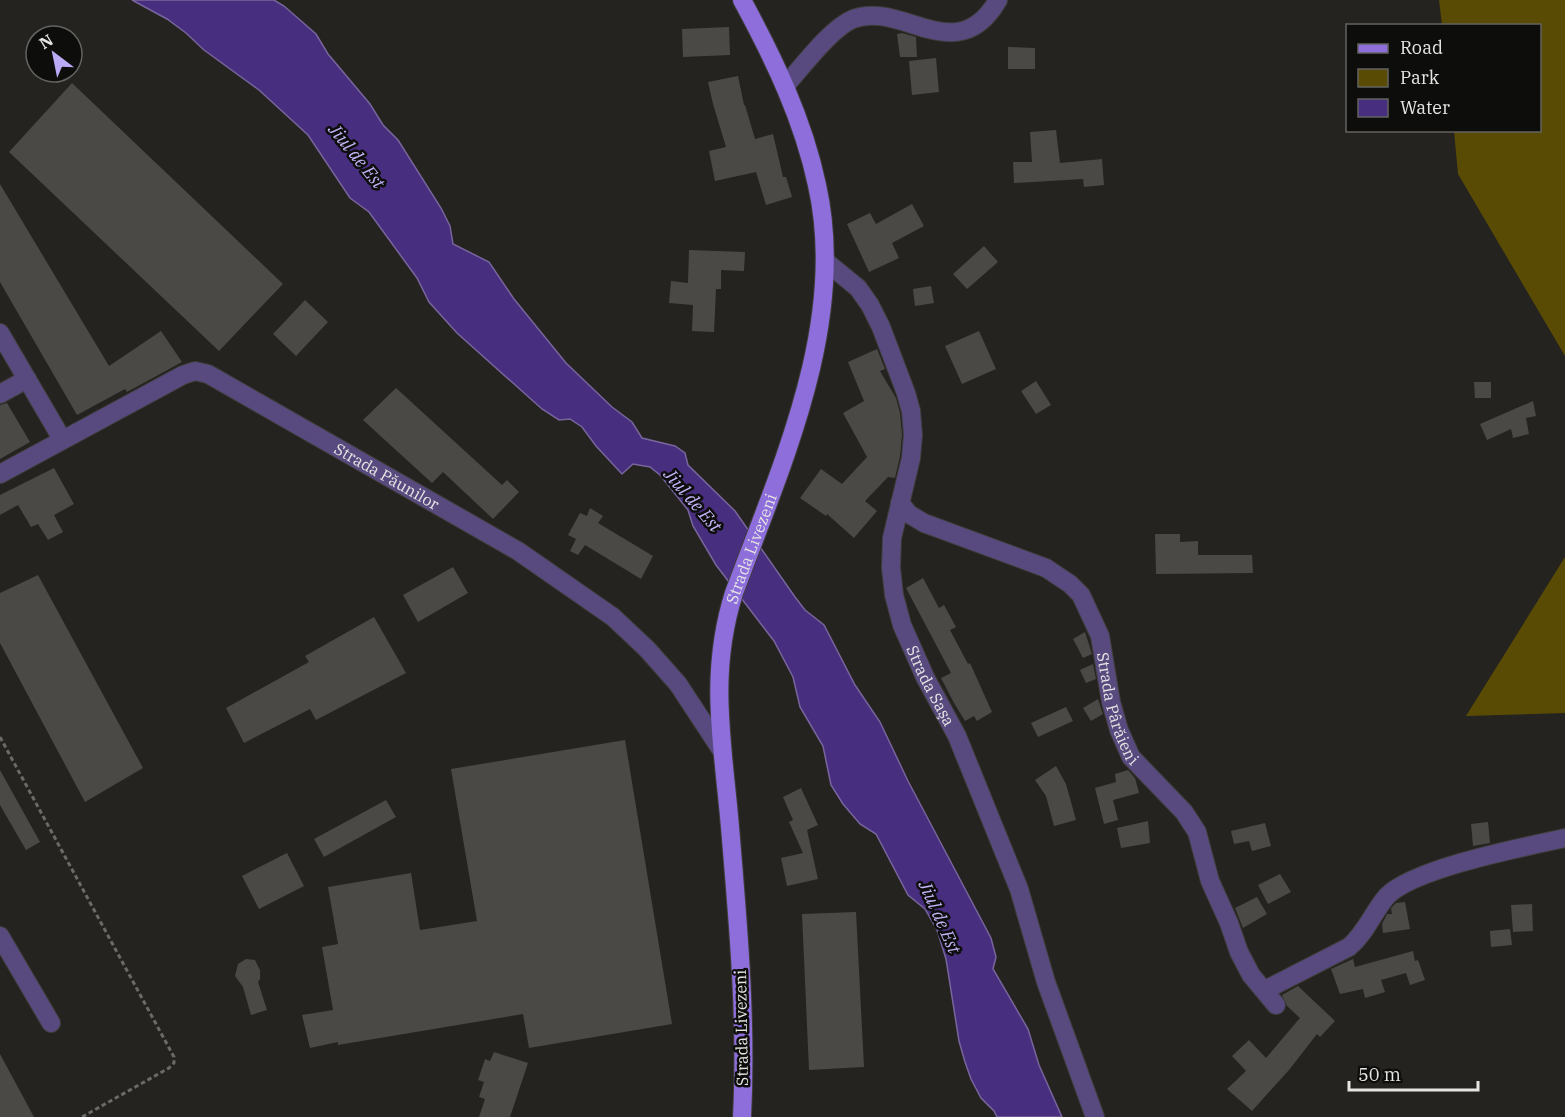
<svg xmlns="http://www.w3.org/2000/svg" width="1565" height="1117" viewBox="0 0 1565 1117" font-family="'IBM Plex Serif',serif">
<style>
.green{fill:#594b04}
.water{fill:#482e7e;stroke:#77659c;stroke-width:1.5}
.building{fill:#4a4946}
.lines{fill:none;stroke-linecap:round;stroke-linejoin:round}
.minor-casing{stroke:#3f3e3b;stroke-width:20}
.major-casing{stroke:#3f3e3b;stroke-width:20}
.path{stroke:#6a6a67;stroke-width:3;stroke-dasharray:4.5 3;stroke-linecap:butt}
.minor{stroke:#584a7f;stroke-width:18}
.major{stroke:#8d6edb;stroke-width:18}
.labels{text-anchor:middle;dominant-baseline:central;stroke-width:5;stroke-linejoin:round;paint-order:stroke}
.street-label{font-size:16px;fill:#e5e5e3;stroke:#0d0d0b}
.water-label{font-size:18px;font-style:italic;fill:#c3b4f8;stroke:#0d0d0b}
</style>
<rect width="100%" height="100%" fill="#242320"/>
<path class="green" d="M1439,0h126v356l-107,-182 -4,-43 86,-1v-104l-98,-1z
M1565,557v156l-99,3z"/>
<path class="water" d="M132,0h142l10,6 32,28 12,20 42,50 13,21 15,15 43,68 9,18 3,18 36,18 25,37 52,64 46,44 20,15 10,16 33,8 10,7 3,12 47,46 60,86 10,13 19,15 31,60 25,37 28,59 83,157 5,19 -3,12 35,60 11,36 23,52h-65l-3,-6 -13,-13 -10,-19 -6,-17 -6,-21 -13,-82 -9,-29 -12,-21 -17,-14 -32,-61 -16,-10 -17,-20 -12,-19 -8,-39 -23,-39 -7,-30 -19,-36 -58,-76 -23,-39 -5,-16 -28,-35 -10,-8 -17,-3 -11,10 -26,-28 -14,-19 -12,-8 -11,1 -17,-11 -85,-76 -28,-31 -12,-24 -48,-66 -19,-14 -42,-63 -49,-45 -55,-40 -18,-17 -19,-14z"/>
<path class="building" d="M729,27l1,28 -47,2 -1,-28z
M902,33l14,4 1,20h-17l-3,-23z
M1008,47l27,1v21h-27z
M936,58l3,34 -27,3 -3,-34z
M738,76l6,29h1l10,34 18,-5 10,43h3l6,20 -26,8 -10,-33 -41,9 -6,-30 17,-4 -13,-43 -5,-22z
M72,83l211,201 -64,67 -210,-199z
M1056,130l4,33 42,-4 2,26 -20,2 -1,-8 -69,4 -1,-21h19l-2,-30z
M0,184l109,182 52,-35 21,31 -55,30 -2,-3 -48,26 -77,-133z
M912,204l12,22 -32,17 7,15 -30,14 -22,-48 23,-11 6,11z
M984,246l14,16 -31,27 -14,-15z
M689,250l56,2 -1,19 -23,-1v19h-5l-2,43 -22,-1 1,-26 -24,-2 2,-22 17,2z
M931,286l3,17 -19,3 -2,-17z
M305,300l23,22 -32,34 -23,-22z
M979,331l17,38 -34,15 -17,-38z
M877,349l8,20 -5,2 16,27 4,15 2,22 -2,21 -5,22 -7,-1 -23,24 12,10 -23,27 -27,-24 -1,2 -26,-18 21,-29 21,15 25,-27 -24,-44 21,-12 -16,-39z
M1036,381l15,24 -15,9 -15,-23z
M1474,382h17v16h-16z
M396,388l106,97 5,-5 12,12 -26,27 -50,-47 -11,11 -69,-63z
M1533,401l3,15 -10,2 3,16 -16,4 -2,-9 -24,11 -7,-16z
M7,403l23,39 -30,17v-54z
M54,468l20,36 -20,11 9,17 -15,8 -10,-16 -7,3 -13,-22 -18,10v-20z
M590,508l13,8 -5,7 55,33 -12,23 -56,-34 -7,10 -8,-4 6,-12 -8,-4 12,-22 7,3z
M1155,534h25v8l18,-1v14h54l1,18 -97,1z
M453,567l15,26 -50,29 -15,-27z
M38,575l105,193 -58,34 -85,-159v-50z
M923,578l16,30 5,-3 12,22 -6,3 18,34 2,-1 22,49 -15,9 -3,-5 -9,5 -11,-18 -13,-25 10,-5 -45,-85z
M374,617l32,56 -90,47 -6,-11 -66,34 -18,-35 83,-46 -4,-6z
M1085,632l7,22 -9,4 -10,-19z
M1093,664l3,15 -10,4 -6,-13z
M1098,699l5,15 -12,7 -8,-13z
M1066,707l7,14 -35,16 -7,-14z
M625,740l47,284 -143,24 -6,-34 -185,31v-3l-28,6 -8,-33 31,-5 -11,-63 16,-3 -10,-57 83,-14 9,57 57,-9 -26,-152z
M1056,766l10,18 10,36 -22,6 -8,-30 -11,-16z
M0,770l40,72 -14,8 -26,-45z
M1128,770l7,8 4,15 -26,7 5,20 -14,4 -9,-36 21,-6 -1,-8z
M801,788l17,37 -11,5 11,49 -31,7 -6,-28 22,-5 -14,-31 4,-2 -10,-23z
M386,800l10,17 -72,40 -10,-18z
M1148,821l2,22 -29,5 -4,-20z
M1488,822l2,21 -17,3 -2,-22z
M1265,823l6,23 -19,5 -3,-10 -15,3 -3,-13z
M287,853l17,33 -45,23 -17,-33z
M1280,874l11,18 -23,12 -10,-19z
M1257,897l10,17 -24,14 -8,-20z
M1405,902l5,27 -27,4 -1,-9 5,-10h5l-1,-6 5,-5z
M1532,904l1,27 -20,1 -2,-27z
M856,912l8,155 -55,3 -7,-156z
M1510,929l2,16 -21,2 -1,-16z
M1413,951l2,10 3,-1 7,20 -15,5 -4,-12 -25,7 4,12 -20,6 -2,-9 -23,5 -9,-25 22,-10 2,8z
M246,959l9,1 5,10v9l-2,3 9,28 -16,5 -8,-28 -8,-11 3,-12z
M1298,986l37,35 -15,16 -3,-3 -28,36 -37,41 -25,-22 19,-18 -14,-15 17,-16 17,18 34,-40 -13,-12 -5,-11z
M494,1052l34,11 -18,54h-31l6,-18 -6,-2 5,-15 -6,-2 7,-21 5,2z
M0,1054l34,63h-34z"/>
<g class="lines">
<defs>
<g id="minor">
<path d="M785,86c17,-19 46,-58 68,-67 49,-19 104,52 145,-19"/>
<path id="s1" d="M825,261l33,27 12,17 11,22 25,66 5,18 2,24 -2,23 -19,80 -1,30 3,27 8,30 23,52 32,59 62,153 27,93 49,135"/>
<path d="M0,333l62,106"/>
<path d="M0,394l27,-15"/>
<path id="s2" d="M0,474l183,-99 12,-4 13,3 310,177 95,66 34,32 31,35 44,67"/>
<path id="s3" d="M900,503l9,11 15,9 122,45 24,16 11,11 19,41 11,66 8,28 12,27 53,55 13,20 13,49 19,42 10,29 12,23 25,30"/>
<path d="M0,936l51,87"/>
<path d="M1265,990l84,-43c17,-14 24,-35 38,-51 27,-28 137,-49 178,-58"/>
</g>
<g id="major">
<path id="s4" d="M742,1117c5,-97 -4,-194 -12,-290 -7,-83 -22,-152 4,-234 47,-127 114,-270 83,-408 -14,-66 -43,-126 -75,-185"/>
</g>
</defs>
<use href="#minor" class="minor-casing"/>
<use href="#major" class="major-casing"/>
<path class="path" d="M0,737l174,320v6l-5,5 -87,49"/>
<use href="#minor" class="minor"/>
<use href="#major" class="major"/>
</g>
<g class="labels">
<g class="street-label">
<text stroke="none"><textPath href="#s2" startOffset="440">Strada Păunilor</textPath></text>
<text stroke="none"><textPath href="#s4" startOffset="574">Strada Livezeni</textPath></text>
<text stroke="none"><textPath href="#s1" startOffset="462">Strada Saşa</textPath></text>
<text stroke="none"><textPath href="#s3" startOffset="326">Strada Pârăieni</textPath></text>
<text transform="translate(741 1028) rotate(-91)">Strada Livezeni</text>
</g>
<g class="water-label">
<text transform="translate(357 156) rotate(51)">Jiul de Est</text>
<text transform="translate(693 500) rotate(49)">Jiul de Est</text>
<text transform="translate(940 917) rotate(66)">Jiul de Est</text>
</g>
</g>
<rect x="1346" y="24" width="195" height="108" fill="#0d0d0b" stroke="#636361" stroke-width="1.5"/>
<rect x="1358" y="44" width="30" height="9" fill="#8d6edb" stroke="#636361" stroke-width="1.5"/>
<text x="1400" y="54" font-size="18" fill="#e5e5e3">Road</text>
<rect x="1358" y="69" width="30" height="18" fill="#594b04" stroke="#636361" stroke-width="1.5"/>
<text x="1400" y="84" font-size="18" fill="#e5e5e3">Park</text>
<rect x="1358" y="99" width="30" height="18" fill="#482e7e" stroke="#636361" stroke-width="1.5"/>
<text x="1400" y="114" font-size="18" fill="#e5e5e3">Water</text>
<g transform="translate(54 54) rotate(328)"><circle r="28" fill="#0d0d0b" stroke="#636361" stroke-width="1.5"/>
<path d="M0-4.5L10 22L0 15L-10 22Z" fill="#bbaaf6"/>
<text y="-9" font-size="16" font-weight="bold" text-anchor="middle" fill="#e5e5e3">N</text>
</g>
<path d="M1349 1081v9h129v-9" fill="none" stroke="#e5e5e3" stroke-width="3"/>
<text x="1358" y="1081" font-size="18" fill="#e5e5e3" stroke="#0d0d0b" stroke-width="4.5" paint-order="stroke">50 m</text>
</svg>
